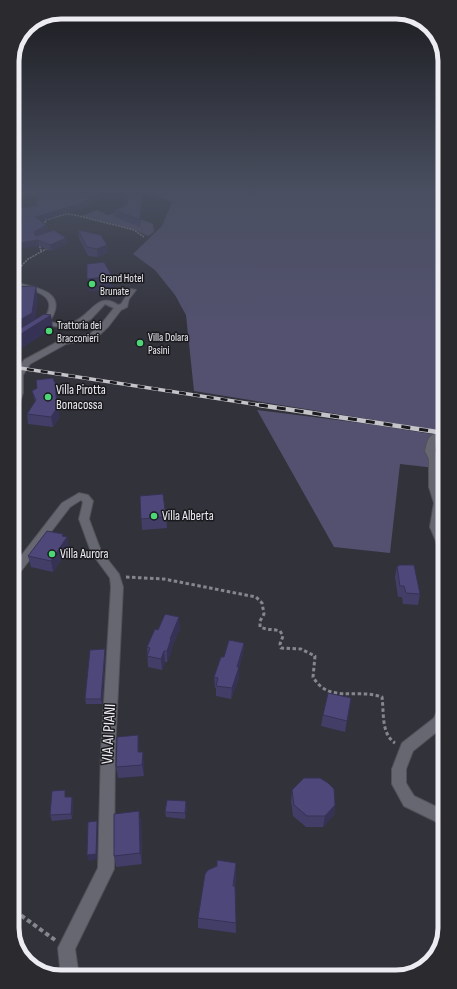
<svg xmlns="http://www.w3.org/2000/svg" width="457" height="989" viewBox="0 0 457 989" font-family="'Sofia Sans Condensed',sans-serif">
<style>
.green{fill:#53516f}
.lines{fill:none;stroke-linecap:round;stroke-linejoin:round}
.minor-casing{stroke:#515158;stroke-width:2}
.path-far2{stroke:#86868e;stroke-width:1.5;stroke-dasharray:2 1;stroke-linecap:butt}
.path-far1{stroke:#86868e;stroke-width:3;stroke-dasharray:3.5 2.5;stroke-linecap:butt}
.path{stroke:#86868e;stroke-width:4;stroke-dasharray:4.5 3;stroke-linecap:butt}
.minor{fill:#676771;fill-rule:evenodd}
.rail-far1-casing{stroke:#c4c4ca;stroke-width:3.5}
.rail-casing{stroke:#c4c4ca;stroke-width:4.5}
.rail-far1{stroke:#1a1a1e;stroke-width:2.5;stroke-dasharray:7;stroke-linecap:butt}
.rail{stroke:#1a1a1e;stroke-width:3;stroke-dasharray:9;stroke-linecap:butt}
.wall{fill:#423e68}
.shaded-wall{fill:#363255}
.building{fill:#4d4879;stroke:#363255}
.poi-dot{fill:#4dd676;stroke:#1a1a1e;stroke-width:1.5}
.labels{text-anchor:middle;dominant-baseline:central;stroke-width:3;stroke-linejoin:round;paint-order:stroke}
.far-poi-label{font-size:11px;fill:#ececf2;stroke:#1a1a1e;text-anchor:start}
.poi-label{font-size:13px;fill:#ececf2;stroke:#1a1a1e;text-anchor:start}
.near-street-label{font-size:16px;fill:#ececf2;stroke:#1a1a1e}
.rim{fill:none;stroke:#ececf2;stroke-width:5}
</style>
<rect width="100%" height="100%" fill="#32323b"/>
<path class="green" d="M143,191h300v240l-249,-40 -8,-76 -11,-20 -20,-25 -22,-16 29,-28 10,-24z
M97,210l11,5 12,-4 33,13 1,8 -6,4 -13,-6 -54,-14z
M257,410l112,14 75,12v33l-44,-5 -10,89 -56,-6z"/>
<g class="lines">
<defs>
<path id="minor" d="M53,191v2l-2,1 -39,2v-4z
M13,282c21,5 58,9 36,40 7,1 15,3 22,1 20,-6 26,-33 47,-18l3,-1 10,-15 5,1 -7,9 -2,8 -6,3 -13,17 -12,11 -30,6 -36,20 -7,11v18l-6,19 -4,3 2,-40 9,-15 37,-20 29,-6 12,-11 12,-15 -9,-4 -14,15 -13,7 -10,2 -23,-3 -7,2 -1,-2c3,-3 7,-6 9,-9 14,-24 -20,-27 -33,-30z
M435,434l6,2 3,4v12l-3,-1 -5,-7 -1,7 4,8v28l5,15 -1,13 -3,12 4,8v25l-4,-1 -4,-18 -6,-14 4,-24 -5,-16v-28l-4,-8c2,-7 2,-15 10,-17z
M79,493l9,2 5,6 -4,18 12,32 18,23 4,13 -8,164 -1,118 -39,80 4,28h-18l-3,-29 40,-80 3,-117 10,-164 -1,-9 -19,-26 -12,-33 4,-17 -2,-2 -11,7 -52,68 -4,1v-11l48,-62z
M444,706v20l-31,25 -7,18v14l8,13 31,15v15l-41,-20 -12,-22v-15l10,-26 32,-25 5,-11z"/>
</defs>
<use href="#minor" class="minor-casing"/>
<path class="path-far2" d="M45,226v-6l21,-6 9,1 59,15 10,7
M39,243l2,8
M13,275l15,-16 20,-11"/>
<path class="path-far1" d="M126,577l38,2 92,18 6,6 2,11 -4,7v6c7,3 13,2 20,4l3,5 -3,8 1,4 20,1 14,7 -2,21c16,27 43,11 69,20 2,15 -1,37 13,46"/>
<path class="path" d="M15,911l40,29"/>
<use href="#minor" class="minor"/>
<defs>
<path id="rail-far1" d="M13,367l253,39"/>
<path id="rail" d="M259,405l185,28"/>
</defs>
<use href="#rail-far1" class="rail-far1-casing"/>
<use href="#rail" class="rail-casing"/>
<use href="#rail-far1" class="rail-far1"/>
<use href="#rail" class="rail"/>
</g>
<path class="wall" d="M88,191h7l7,6 -21,13 -2,-1 -38,12 5,4 1,6 -7,4 27,9 -16,7 -12,-5 -23,-38 20,-2 53,-10z
M142,193v6l-2,28 -26,-10v-7l13,-5z
M78,230l30,23 -10,4 -10,-1 -9,-18z
M54,381l1,1 2,9 2,27 -6,9 -25,-3 -1,-10 8,-12 -3,-11z
M140,496l26,21 1,11 -25,2z
M63,536l4,1 2,11 -16,24 -22,-5 -3,-11z
M399,565l21,29 -2,11 -15,-1 -1,-7h-4l-3,-20 2,-11h1z
M444,603v40h-3l1,-34z
M180,628l-8,19v3l-5,12h-2l-3,8 -14,-3 -1,-20 11,-17z
M244,643l-1,10 -4,15v10l-8,21 -15,-3v-8h-1l-1,-11 10,-20z
M105,649v6l-3,49h-16l-1,-5z
M351,698l-6,34 -24,-6 2,-11z
M138,735l1,17 5,10v14l-26,2 -2,-11z
M292,790l43,15 -1,10 -11,12h-17l-13,-11 -2,-15z
M67,796v1h5l1,6 -1,16 -20,2 -2,-6z
M187,807l-2,12 -19,-2 -1,-5z
M139,811l2,11 1,42 -26,3 -2,-11z
M236,863v10l-1,13 1,47 -38,-5v-10z"/>
<path class="shaded-wall" d="M101,192l1,5 -21,13 -1,-6z
M142,193v6l-2,28v-7z
M79,204v5l-44,14v-6z
M46,225l1,6 -12,7 -1,-6z
M66,238l1,6 -16,7 -1,-6z
M38,240l1,6 -26,4v-6z
M107,245l1,8 -10,4 -1,-8z
M112,276l1,12 -24,4 -2,-13z
M36,286l2,13 -3,26 16,-10 2,13 -40,26v-30z
M55,382l2,9 2,27 -6,9 -2,-10z
M15,440l1,5 -3,12v-9z
M63,534l1,7 3,-4 2,11 -16,24 -2,-11 11,-25z
M16,600l3,11 -5,12v-17z
M179,617l1,11 -8,19v3l-5,12v-11l3,-12z
M244,643l-1,10 -4,15v10l-8,21 1,-11z
M105,649v6l-3,49 -1,-5z
M164,651l1,11 -3,8 -1,-11z
M18,689l3,11 -7,14v-17z
M351,698l-1,11 -5,23 2,-11z
M15,718l3,10 -4,9v-17z
M138,735l1,11v17l-1,-11z
M143,752l1,10v14l-2,-11z
M72,797l1,6 -1,16 -1,-5z
M186,801l1,6 -2,12v-6z
M335,805l-1,10 -11,12 2,-11z
M139,811l2,11 1,42 -2,-11z
M97,821l1,5 -1,33 -8,2 -2,-6z
M236,863v10l-3,23v-10z
M18,940l3,10 -1,2 -5,-8z"/>
<path class="building" d="M38,191h31l20,5 5,-3 -4,-2 11,1 -21,12h-1l-44,13 11,8 -12,7 2,4 18,-6 12,8 -16,7 -12,-5 -25,4v-37l3,1 20,-2z
M128,193h14l-2,27 -26,-10 13,-5z
M78,230l23,5 6,10 -10,4 -10,-2z
M104,262l8,14 -25,3v-15z
M36,286l-4,27 -19,11v-37z
M44,314l7,1 -38,24v-6z
M53,378l1,3 1,1 2,26 -6,9 -24,-3 9,-14 -4,-9 5,-3 -1,-8z
M13,440h2l-2,8z
M163,494l3,23 -25,2 -1,-23z
M47,531l16,3 -1,2 5,1 -16,24 -23,-5z
M399,565h15l6,29 -14,-1 -2,-7h-4l-3,-20h2z
M14,600h2l-2,6z
M444,603v34h-1z
M165,614l14,3 -9,22h1l-4,12h-3l-3,8 -14,-3 3,-8 -3,-1 8,-18 3,1z
M229,640l15,3 -7,24h2l-7,21 -16,-2 2,-8 -4,-1 7,-20h3z
M105,649l-4,50h-16l5,-49z
M14,688l4,1 -4,8z
M328,693l23,5 -4,23 -24,-6z
M138,735v17h5l-1,13 -26,2 1,-30z
M304,778h16l8,5 6,6 1,16 -10,11h-18l-13,-11 -2,-15z
M65,790v7h7l-1,17 -21,1 2,-24z
M167,800l19,1 -1,12 -20,-1z
M139,811l1,42 -26,3v-42z
M97,821l-1,33 -9,1 1,-33z
M217,860l19,3 -3,23h2l1,37 -38,-5 7,-44 3,-4 9,-4z
M15,938l3,2 -3,4z
M53,966l4,11 -13,-5z"/>
<linearGradient id="sky" x2="0" y2="1"><stop stop-color="#1c1c20"/><stop offset="0.58" stop-color="#494f60"/><stop offset="1" stop-color="#494f60" stop-opacity="0"/></linearGradient>
<rect width="457" height="329" fill="url(#sky)"/>
<g class="poi-dot">
<circle cx="92" cy="284" r="4"/>
<circle cx="49" cy="331" r="4"/>
<circle cx="140" cy="343" r="4"/>
<circle cx="48" cy="397" r="4"/>
<circle cx="154" cy="516" r="4"/>
<circle cx="52" cy="554" r="4"/>
</g>
<g class="labels">
<g class="far-poi-label">
<text x="100" y="278">Grand Hotel<tspan x="100" dy="13">Brunate</tspan></text>
<text x="57" y="325">Trattoria dei<tspan x="57" dy="13">Bracconieri</tspan></text>
<text x="148" y="337">Villa Dolara<tspan x="148" dy="13">Pasini</tspan></text>
</g>
<g class="poi-label">
<text x="56" y="390">Villa Pirotta<tspan x="56" dy="15">Bonacossa</tspan></text>
<text x="162" y="516">Villa Alberta</text>
<text x="60" y="554">Villa Aurora</text>
</g>
<g class="near-street-label">
<text transform="translate(109 734) rotate(-87)">VIA AI PIANI</text>
</g>
</g>
<path d="M0 0H457V989H0ZM61 19H396A42 42 0 0 1 438 61V928A42 42 0 0 1 396 970H61A42 42 0 0 1 19 928V61A42 42 0 0 1 61 19Z" fill="#2b2b2f" fill-rule="evenodd"/>
<path class="rim" d="M61 19H396A42 42 0 0 1 438 61V928A42 42 0 0 1 396 970H61A42 42 0 0 1 19 928V61A42 42 0 0 1 61 19Z"/>
</svg>
